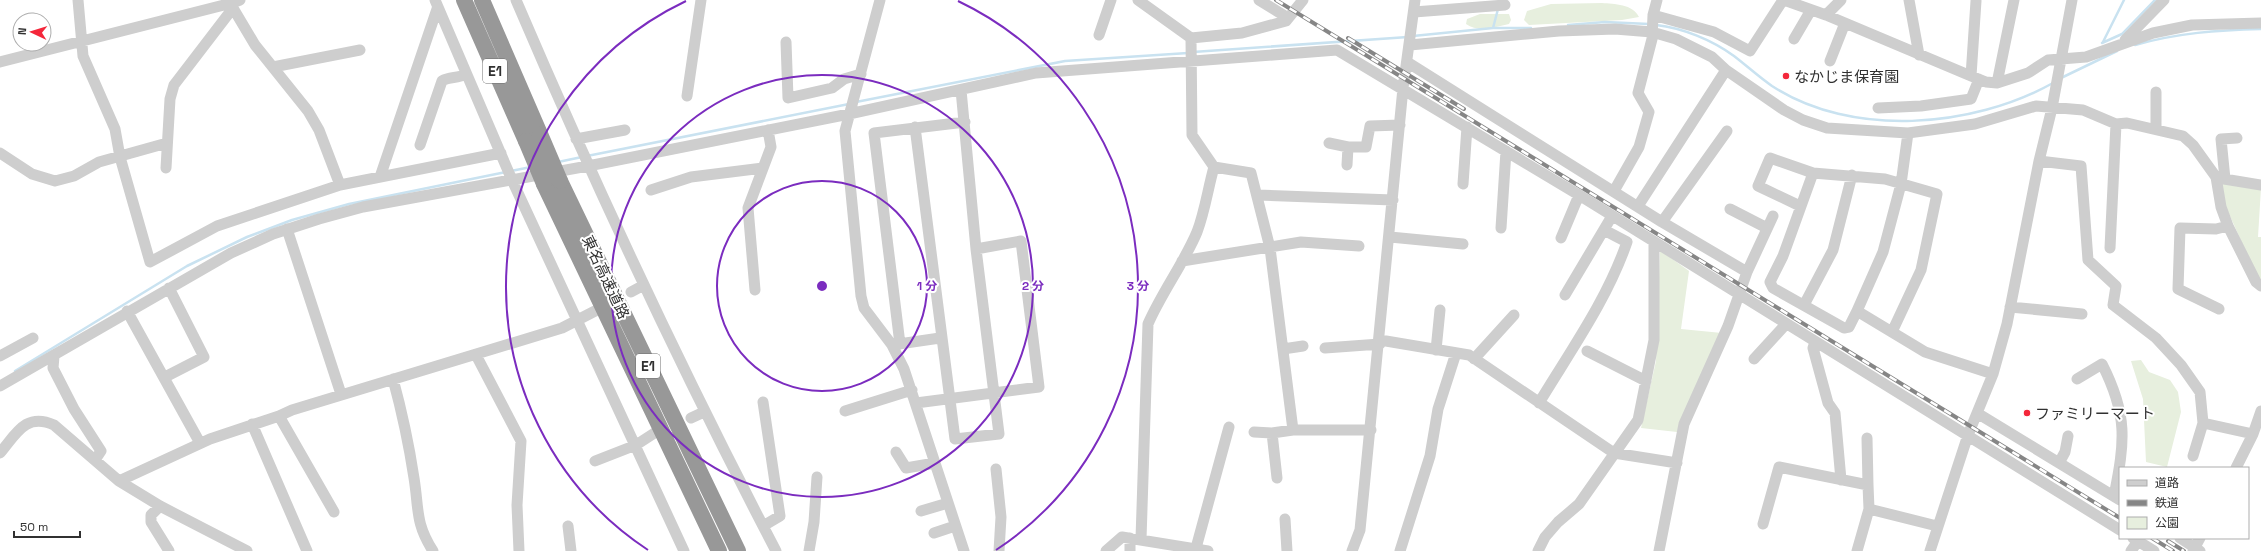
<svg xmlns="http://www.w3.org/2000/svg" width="2261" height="551" viewBox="0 0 2261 551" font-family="'Space Grotesk','Noto Sans JP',sans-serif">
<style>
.green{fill:#e7efde}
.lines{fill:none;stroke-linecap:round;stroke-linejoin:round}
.stream{stroke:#c9e2f0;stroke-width:2.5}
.minor{stroke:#cecece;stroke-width:11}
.highway{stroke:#989898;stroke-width:16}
.rail-casing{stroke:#868686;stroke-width:4}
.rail{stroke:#fff;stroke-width:2.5;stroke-dasharray:8;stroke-linecap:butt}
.highway-bridge{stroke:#989898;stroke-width:16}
.ring{fill:none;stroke:#7b2cbf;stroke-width:2}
.poi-dot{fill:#f4263a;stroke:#fff;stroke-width:1.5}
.labels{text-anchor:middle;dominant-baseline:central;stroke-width:4;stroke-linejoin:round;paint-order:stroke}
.shield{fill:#fff;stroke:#6f6f6f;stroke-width:1}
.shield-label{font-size:14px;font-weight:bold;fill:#313131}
.poi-label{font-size:15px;fill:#313131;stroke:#fff;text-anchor:start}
.street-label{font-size:15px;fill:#313131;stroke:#fff}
.centre{fill:#7b2cbf;stroke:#fff;stroke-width:2}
.ring-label{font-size:12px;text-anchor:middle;font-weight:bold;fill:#7b2cbf;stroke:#fff;stroke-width:4;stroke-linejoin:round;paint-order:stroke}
</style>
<rect width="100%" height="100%" fill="#fff"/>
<path class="green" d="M1602,3c12,1 31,1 37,14l-17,3 -93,5 -5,-5 3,-9 24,-7z
M1480,14h29l2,6 -2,4c-14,3 -30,9 -43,0l1,-5z
M2222,182l39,6 -3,49h3v43l-4,-4 -32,-71z
M1660,250l29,21 -8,58 41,4 -45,99 -36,-4 15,-67z
M2141,360l8,12 21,8 8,12 3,20 -14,55 -21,-5 -3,-63 -12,-38z"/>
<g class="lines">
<path class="stream" d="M1568,25l37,-3 44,2
M1656,25c27,3 56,15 78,31 13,10 25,21 38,30 80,52 200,42 281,-3
M1493,28l5,-19
M1413,36l80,-8h38
M2103,42l21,-42
M2102,43l20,-9 33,-34
M2135,45c42,-12 83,-15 126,-16
M1193,52l215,-15
M2061,78l56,-27
M856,102l209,-41 123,-8
M587,156l262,-52
M558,162l24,-5
M511,171l20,-4
M15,371l172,-105 60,-29 45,-17 57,-16 157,-32"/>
<path class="minor" d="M78,0l5,56 32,73 5,28 30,105 67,-36 123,-41
M435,0l77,180 172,371
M516,0c80,187 166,371 260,551
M880,0l-35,131 16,165 3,12 28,37 12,24 60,182
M1138,0l53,38 51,-5 44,-12 17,-21
M1259,0l29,18
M1784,0l42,15 145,61 15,6 11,1 31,-10 20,-13 38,-3 67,-24 39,-8 69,-2
M1909,0l10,55
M233,8l22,37 53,66 11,19 21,55 161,-32
M1414,12l91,-7
M1653,15l61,17 36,19 33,-51
M1826,15l15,-15
M1099,35l12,-35
M1794,39l17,-29
M2125,40l39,-40
M786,42l2,56 44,-10 12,-9 17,-5
M1410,45l149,-14 56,-2 37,3 24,7 36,18 14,13 58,40 19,10 24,8 81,5 67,-9 61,-18 47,4 33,14 11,-1 56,13 10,9 23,32 5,30 7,19 28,56 5,4
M1830,61l15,-38
M0,62l232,-59
M1407,62l255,160 85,50
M273,67l87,-17
M1971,76l5,-75
M1997,83l17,-83
M2156,92v37
M687,96l14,-96
M1878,108l43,-2 50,-7 8,-20
M915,127l40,312 44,-5 -23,-185 -15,-159
M1908,133l-7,51 -18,68 -26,59 68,41 68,22
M576,139l49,-9
M1329,143l19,4
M420,145l22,-64c8,-5 15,-2 24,-7
M0,153l32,21 23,7 19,-5 25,-14 68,-19
M2039,161l42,5 7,94 28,26 -3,19 43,33 25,27 19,27 3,31 50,11
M1347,165l1,-18h18l4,-21 30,-1
M1214,167l37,6 19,75 23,182
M166,168l4,-69 4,-14 59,-77 -1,-5 8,-3
M1813,173l-30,83 -13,26 3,6 71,40 5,-1 8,-16
M380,177l57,-168
M2218,178l43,7
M2225,179l-4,-40 16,-1
M1463,184l4,-57
M651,190l40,-13 72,-9
M1614,191l25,-44 10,-35 -11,-19 14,-54 1,-24 4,-15
M1257,195l136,5
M1638,206l88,-136
M1800,206l-42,-20 12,-28 43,15 72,6 52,15 -16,76 -29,62
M1730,209l37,19
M1662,222l65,-91
M1501,228l5,-77
M287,229l54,165
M1390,237l73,7
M1561,238l18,-43
M2110,248l6,-124
M1182,261l119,-19 58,4
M755,290l-7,-82 23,-61 -3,-17
M631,292l13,-7
M1565,295l47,-79
M1804,305l29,-55 19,-75
M2010,307l72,7
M2219,309l-41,-20 2,-61 36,1 12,-3
M127,311l73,132
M1380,340l89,15 145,98 63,10
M1815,342l-2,6 15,55 7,10 6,67
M900,344l-26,-211 91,-11
M892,345l48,-7
M1325,348l55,-4
M1283,349l20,-3
M1436,350l4,-40
M1587,351l59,30
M476,355l45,86 -4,64 2,46
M0,356l33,-18
M54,356l-1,12 21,41 27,42 -6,9
M1474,359l40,-44
M1754,359l32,-35
M165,377l39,-20 -35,-69
M393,379c9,33 16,66 21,99 5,31 1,45 19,73
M2077,379l25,-15c26,51 23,77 12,132
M0,386l231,-133 42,-19 46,-15 44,-12 225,-41 261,-52 187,-41 301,-23 242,145 541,335
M916,403l123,-16 -18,-146 -45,8
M1539,403c32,-53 68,-103 88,-161l-23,-12
M845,411l67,-21
M1977,413l143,87
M279,416l55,96
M691,418l13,-6
M252,424l55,127
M1254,432l18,1 21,-3h78
M1272,433l5,45
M1867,438l1,47
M896,452l10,16 29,-5
M0,453c16,-19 26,-41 54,-28l65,56 41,25 87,45
M2193,456l10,-33
M595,461l41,-16 20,-13
M2059,463l6,-11 3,-16
M2236,468l17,-34 8,-23
M996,469l5,48 -2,34
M119,481l91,-42 69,-23 13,-6 270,-82 35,-18
M160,506l-9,9v7l18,29
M1869,509l68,17
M921,511l27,-8
M1285,519l2,32
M1763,524l16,-57 89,18 1,24 -12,42
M568,526l3,25
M763,526l17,-10 -17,-114
M934,533l21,-7
M1130,538v13
M2133,538l21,13
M2180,538l20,13
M1141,539l7,-215c14,-32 36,-61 49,-92 8,-21 11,-44 17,-65l-22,-32 -1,-97
M1196,548l33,-121
M809,551l5,-29 3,-45
M1106,551l16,-14 86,14
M1352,551l8,-21 43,-442 12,-88
M1400,551l30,-95 8,-47 18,-56
M1538,551l7,-14 13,-15 21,-18 59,-84 16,-80v-98
M1659,551l25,-127 44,-98 19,-54 26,-56
M1930,551l38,-116 25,-61 14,-50 32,-163 13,-53 20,-108
M2131,551l7,-10
M2193,551l7,-13"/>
<path class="highway" d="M464,0l62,141
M482,0l58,134
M560,181l178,370
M544,184l175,367"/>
<defs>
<path id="rail" d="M1276,0l844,518
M1348,38l116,71
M2152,538l21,13
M2168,541l16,10"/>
</defs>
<use href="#rail" class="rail-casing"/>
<use href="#rail" class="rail"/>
<path class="highway-bridge" d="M540,134l20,47
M526,141l18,43"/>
</g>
<g class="ring">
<circle cx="822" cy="286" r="105"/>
<circle cx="822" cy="286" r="211"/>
<path d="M648 550A316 316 0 0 1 686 1M958 1A316 316 0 0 1 996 550"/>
</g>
<g class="poi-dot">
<circle cx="1786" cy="76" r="4"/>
<circle cx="2027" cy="413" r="4"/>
</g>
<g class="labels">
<g class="shield">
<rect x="483" y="59" width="24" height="24" rx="3"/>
<rect x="636" y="354" width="24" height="24" rx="3"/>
</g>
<g class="shield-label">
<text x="495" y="71">E1</text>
<text x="648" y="366">E1</text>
</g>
<g class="poi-label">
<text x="1794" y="76">なかじま保育園</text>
<text x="2035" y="413">ファミリーマート</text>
</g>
<g class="street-label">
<text transform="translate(606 277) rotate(65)">東名高速道路</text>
</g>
</g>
<circle cx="822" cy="286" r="6" class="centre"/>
<g class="ring-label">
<text x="927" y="290">1 分</text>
<text x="1033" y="290">2 分</text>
<text x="1138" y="290">3 分</text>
</g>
<rect x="2119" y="467" width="130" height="72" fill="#ffffff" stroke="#adadad"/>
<rect x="2127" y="480" width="20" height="6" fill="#cecece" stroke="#adadad"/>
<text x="2155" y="487" font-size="12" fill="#313131">道路</text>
<rect x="2127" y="500" width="20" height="6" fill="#868686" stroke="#adadad"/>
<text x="2155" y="507" font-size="12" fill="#313131">鉄道</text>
<rect x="2127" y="517" width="20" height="12" fill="#e7efde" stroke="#adadad"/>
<text x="2155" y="527" font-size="12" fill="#313131">公園</text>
<g transform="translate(32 32) rotate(274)"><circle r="19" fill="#ffffff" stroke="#adadad"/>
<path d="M0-3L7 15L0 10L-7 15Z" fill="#f4263a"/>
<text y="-6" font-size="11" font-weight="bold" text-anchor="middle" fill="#313131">N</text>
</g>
<path d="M14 531v6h66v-6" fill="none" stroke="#313131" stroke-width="2"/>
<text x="20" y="531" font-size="12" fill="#313131" stroke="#ffffff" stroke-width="3" paint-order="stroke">50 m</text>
</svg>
